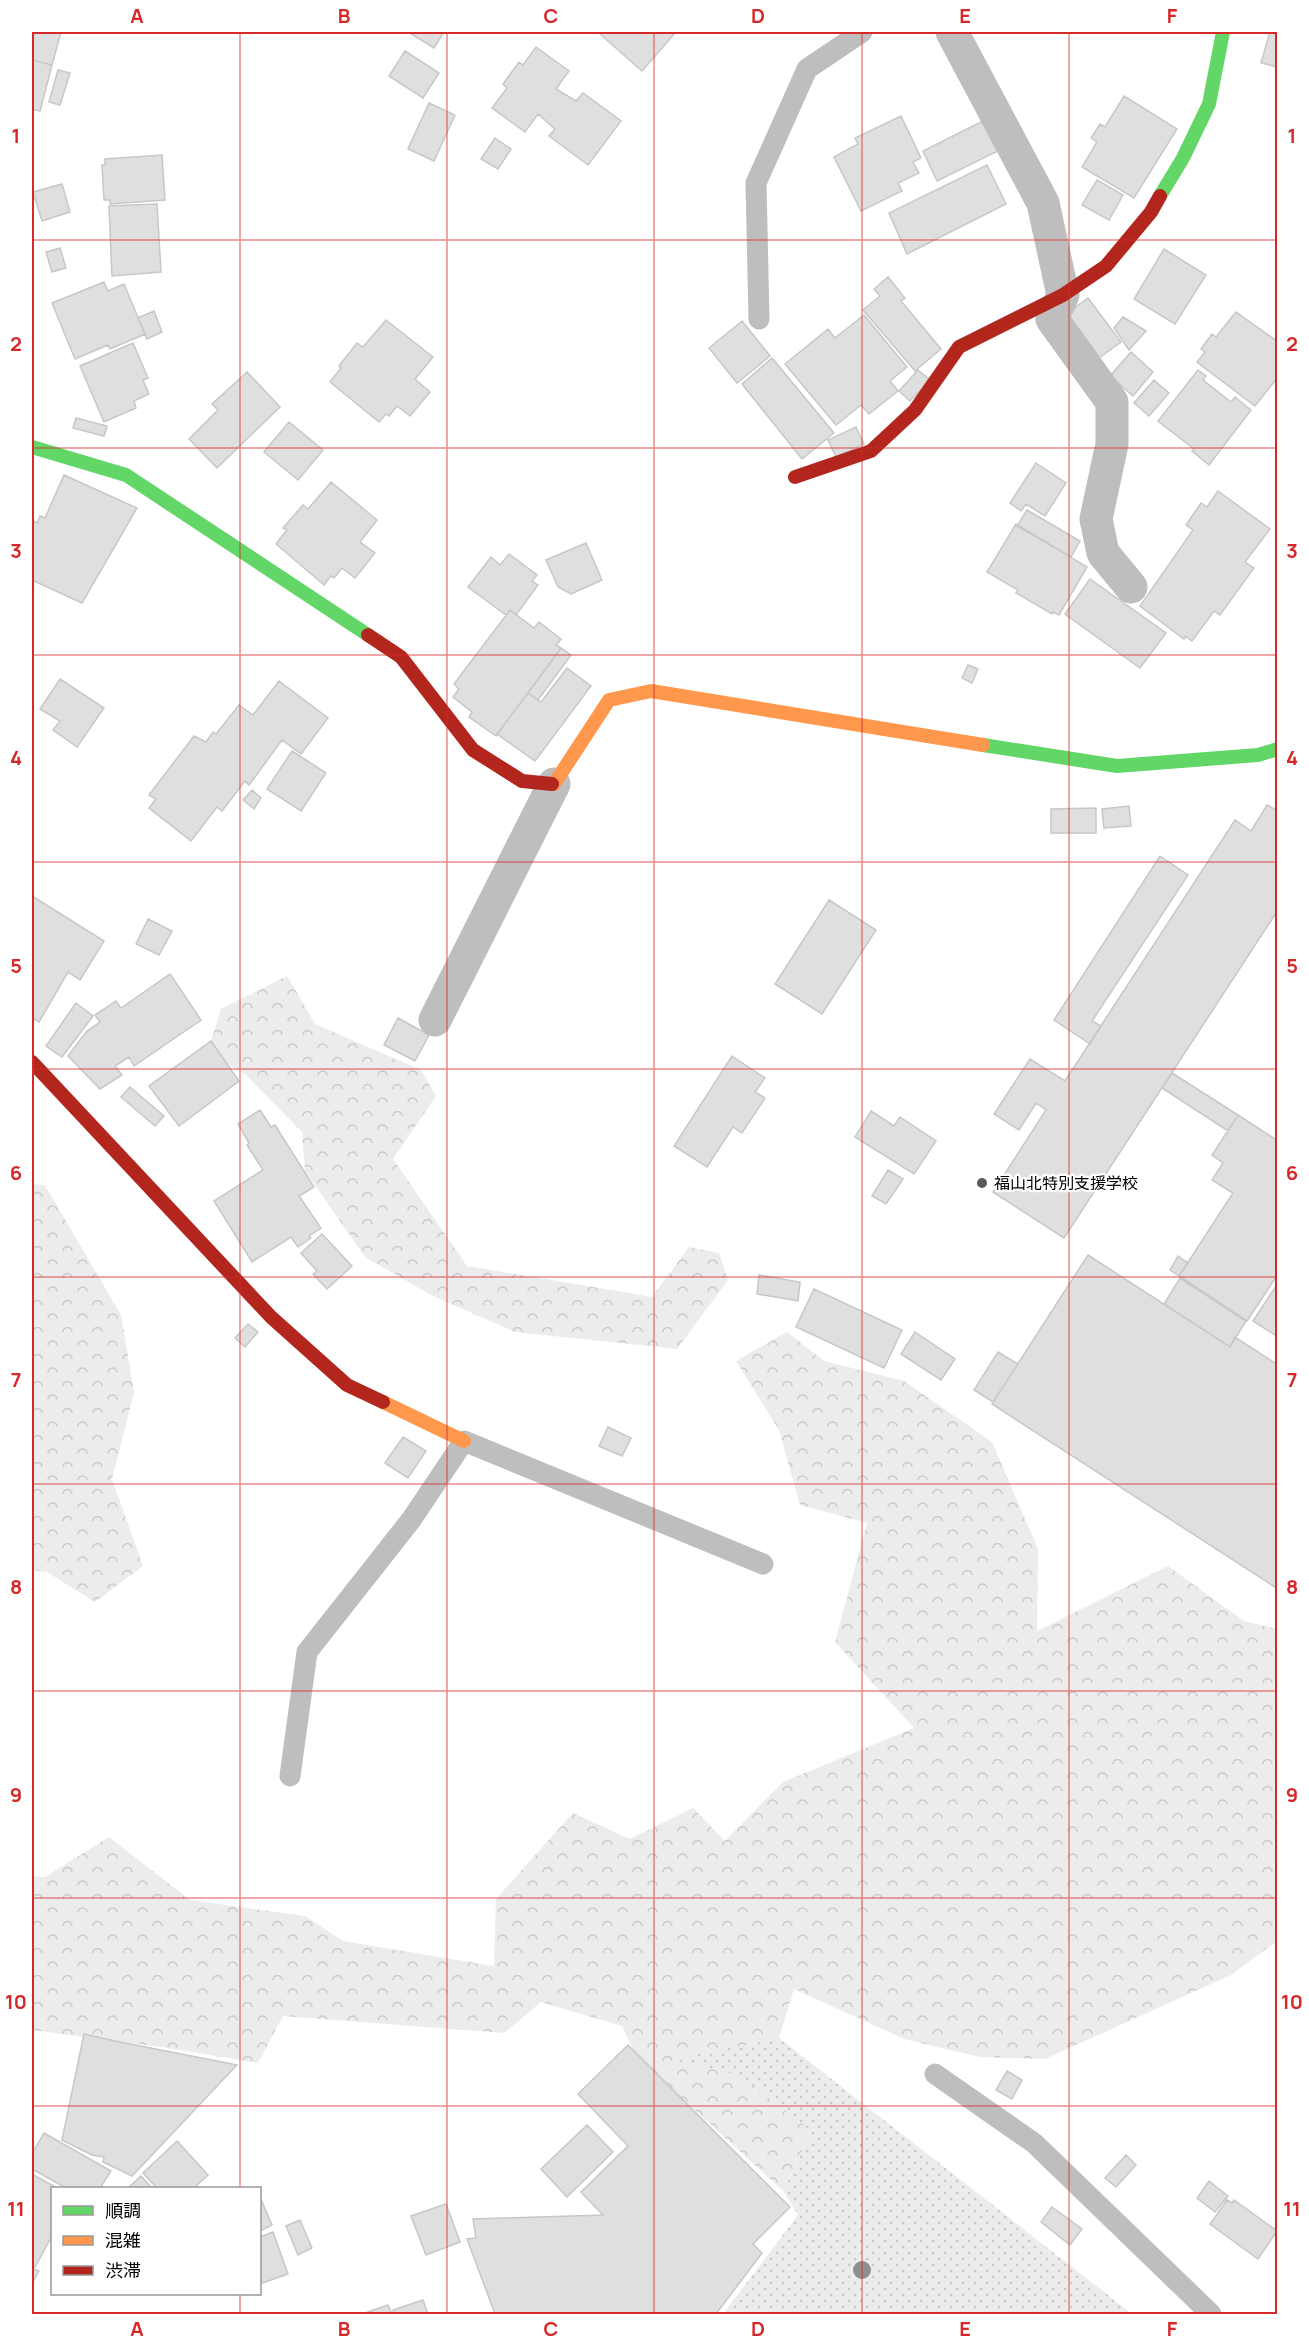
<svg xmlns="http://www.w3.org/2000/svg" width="1309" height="2346" viewBox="0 0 1309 2346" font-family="Manrope,'Noto Sans JP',sans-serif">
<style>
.grass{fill:url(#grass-dots)}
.forest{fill:url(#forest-crowns)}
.building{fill:#dfdfdf;stroke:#c7c7c7;stroke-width:1.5}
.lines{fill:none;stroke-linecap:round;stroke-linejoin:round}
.lane{stroke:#bebebe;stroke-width:21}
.street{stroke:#bebebe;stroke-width:33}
.fast{stroke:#63d668;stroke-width:14}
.slow{stroke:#ff974d;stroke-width:14}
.jam{stroke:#b3261e;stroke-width:14}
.tree{fill:#8f8f8f}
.grid{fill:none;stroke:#d62828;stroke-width:1.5;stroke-opacity:0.55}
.poi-dot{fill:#595959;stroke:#fff;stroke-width:2}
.labels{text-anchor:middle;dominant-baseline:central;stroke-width:4.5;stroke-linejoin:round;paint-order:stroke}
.poi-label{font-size:16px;fill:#000;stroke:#fff;text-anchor:start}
.neatline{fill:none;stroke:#d62828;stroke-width:2}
.grid-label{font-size:20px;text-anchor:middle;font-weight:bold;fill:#d62828}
</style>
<defs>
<pattern id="grass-dots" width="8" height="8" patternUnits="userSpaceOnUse" patternTransform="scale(1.5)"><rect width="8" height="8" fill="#ececec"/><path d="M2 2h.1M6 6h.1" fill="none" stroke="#c9c9c9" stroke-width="1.8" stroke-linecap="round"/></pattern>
<pattern id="forest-crowns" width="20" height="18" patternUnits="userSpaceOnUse" patternTransform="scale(1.5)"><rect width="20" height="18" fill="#ececec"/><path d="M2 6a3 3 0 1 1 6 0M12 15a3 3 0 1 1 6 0" fill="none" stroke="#c9c9c9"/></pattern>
</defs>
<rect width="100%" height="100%" fill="#fff"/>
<path class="grass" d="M779,2038l353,276h-409l75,-99 -15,-24 29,-60 -143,-71z"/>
<path class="forest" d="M287,976l28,48 106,46 15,26 -43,63 74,107 185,31 37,-50 30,6 9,27 -51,69 -162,-17 -82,-36 -68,-39 -60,-86 -3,-39 -57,-58 -38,-20 14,-45z
M32,1184l13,1 76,130 13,77 -22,87 31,87 -48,36 -48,-30 -15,-2z
M787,1332l37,29 80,20 88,61 46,107 -1,82 131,-65 76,55 33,8v312l-46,34 -186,84 -65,-2 -76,-18 -110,-50 -15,49 -108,22 68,15 73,56 -29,60 -147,-135 -14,-30 -81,-24 -37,31 -221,-17 -25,47 -90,-15 -136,-18v-154l13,1 64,-40 81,63 115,16 38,25 151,25 2,-67 77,-86 57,26 63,-31 32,33 58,-59 131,-54 -79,-86 32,-119 -67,-18 -21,-75 -43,-69z"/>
<path class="building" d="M32,32h29l-9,33 -20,-5z
M408,32h36l-10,16z
M602,32h74l-34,39 -42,-37z
M1270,32h8v35l-17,-4z
M536,47l33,24 -13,18 20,12 7,-8 38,28 -33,44 -39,-29 6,-7 -17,-15 -13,18 -33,-24 15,-20 -4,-4 16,-22 4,3z
M405,51l34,22 -16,25 -34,-22z
M32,60l20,5 -12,46 -8,-2z
M58,70l12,3 -10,32 -11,-3z
M1124,96l53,33 -43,69 -52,-31 15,-25 -6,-4 9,-14 5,3z
M429,103l26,12 -21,46 -26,-12z
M901,116l20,42 -8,4 6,11 -21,10 4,8 -41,20 -27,-54 24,-13 -3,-6z
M985,120l15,30 -63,31 -14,-30z
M495,138l16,11 -13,20 -17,-10z
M162,155l3,45 -55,4v-4h-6l-2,-35h3v-6z
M987,165l19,39 -99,50 -18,-41z
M1097,180l26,15 -14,25 -27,-15z
M62,184l8,28 -28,9 -9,-29z
M157,204l4,68 -49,4 -3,-70z
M60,248l6,20 -14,4 -6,-20z
M1164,249l42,26 -31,49 -41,-25z
M888,277l17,21 -4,3 40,48 -26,22 -52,-61 17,-14 -6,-7z
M104,282l4,9 16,-7 21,50 -35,15 -2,-4 -33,14 -23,-56z
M1088,298l33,44 -25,18 -32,-44z
M154,311l8,21 -15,7 -9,-21z
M1236,312l42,30v35l-23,29 -58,-44 8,-10 -4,-3 11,-15 4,3z
M864,315l43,52 -17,14 8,10 -29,23 -8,-9 -25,20 -51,-61 43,-35 7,9z
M1123,317l23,14 -17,19 -15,-22z
M386,320l47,37 -18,22 15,13 -20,24 -13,-10 -8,10 -3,-2 -7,8 -49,-40 11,-14 -2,-2 18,-23 6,4z
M742,321l28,35 -33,27 -28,-35z
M133,343l15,35 -5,2 6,14 -15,7 2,7 -32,14 -24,-56z
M1131,352l22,20 -20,24 -23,-20z
M772,358l62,75 -32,26 -60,-75z
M918,370l12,10 -20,21 -11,-10z
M1198,370l8,6 -3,4 28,22 4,-5 16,13 -42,55 -17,-14 2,-2 -36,-28z
M247,372l33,35 -63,61 -28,-29 29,-29 -6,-6z
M1154,380l15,13 -20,23 -15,-13z
M76,418l31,8 -3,10 -31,-8z
M289,422l34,28 -25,30 -34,-28z
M856,427l8,17 -28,13 -8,-17z
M1036,463l30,20 -21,33 -19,-12 -5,7 -11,-8z
M64,475l73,33 -55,95 -50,-23v-60l5,3 3,-7 5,2z
M331,482l46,38 -17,22 15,11 -20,25 -13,-10 -8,10 -3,-2 -7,9 -48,-41 11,-14 -4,-2 20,-23 5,4z
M1218,491l52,38 -25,33 9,6 -34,47 -6,-4 -22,30 -7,-5 -1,3 -44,-33 53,-76 -7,-5 15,-22 6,4z
M1027,510l53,31 -9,16 -54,-31z
M1016,524l71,43 -28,48 -6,-3 -1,2 -36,-21 2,-3 -31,-18z
M586,543l16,37 -31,14 -13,-7 -12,-27z
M509,554l28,21 -5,6 6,4 -22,30 -6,-5 -4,5 -38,-28 23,-30 9,8z
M1090,579l76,54 -26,35 -75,-54z
M510,610l24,18 5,-6 22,17 -5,6 5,3 -65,88 -27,-19 3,-5 -19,-15 6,-8 -5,-5z
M561,648l10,7 -33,45 -10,-7z
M968,665l10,4 -6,14 -10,-5z
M567,668l24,18 -56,75 -38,-27 31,-41 13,9z
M60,679l44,29 -27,39 -24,-17 7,-9 -20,-12z
M279,681l49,37 -27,36 -19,-14 -33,45 -4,-4 -23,30 -5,-4 -26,34 -42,-33 7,-9 -7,-4 45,-59 12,6 7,-10 3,2 23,-29 14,10z
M292,751l34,22 -25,38 -34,-22z
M252,790l9,8 -7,11 -11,-9z
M1267,805l11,6v99l-214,328 -71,-46 53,-82 -10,-7 -17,27 -25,-16 36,-55 35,22 170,-261 16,11z
M1129,806l2,20 -27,2 -2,-19z
M1096,808v25h-45v-24z
M1160,856l28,19 -96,146 9,5 -11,18 -36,-24z
M32,896l72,45 -24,39 -12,-8 -29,50 -7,-4z
M829,900l47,30 -54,84 -47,-30z
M148,919l24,12 -13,24 -23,-11z
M170,974l31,46 -67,46 -5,-9 -14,9 7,9 -22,14 -32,-33 19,-25 13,-9 -5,-7 21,-14 5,7z
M76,1003l17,13 -31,41 -16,-11z
M398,1018l31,17 -14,26 -31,-16z
M211,1041l28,40 -60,45 -30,-40z
M732,1056l33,22 -10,14 10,6 -23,35 -9,-6 -26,40 -33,-21z
M1172,1073l66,42 -10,16 -66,-43z
M130,1087l34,29 -9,10 -34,-29z
M260,1110l11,17 4,-2 39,62 -15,9 22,32 -12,8 2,2 -13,9 -7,-10 -39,25 -38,-61 49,-31 -16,-25 2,-2 -11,-19z
M871,1111l23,15 6,-9 36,24 -22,33 -59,-37z
M1238,1115l37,24 3,-4v139l-31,47 -68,-45 54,-83 -21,-13 11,-17 -11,-8z
M888,1170l15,9 -17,25 -14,-8z
M322,1234l30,32 -25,23 -14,-15 4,-3 -16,-18z
M1088,1255l142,92 5,-10 43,28v224l-286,-185z
M1178,1256l10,7 -9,13 -9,-6z
M759,1275l41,7 -2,19 -41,-7z
M1180,1278l66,43 -16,26 -66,-43z
M1278,1283v54l-25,-16z
M814,1289l88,41 -18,38 -88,-41z
M248,1324l10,8 -13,15 -10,-9z
M915,1332l40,27 -14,21 -40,-26z
M998,1352l20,12 -25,38 -19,-12z
M608,1427l23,11 -9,18 -23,-10z
M403,1437l23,14 -18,27 -23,-15z
M84,2034l31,7 122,24 -105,111 -29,-14 1,-5 -12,-2 -30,-15z
M628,2045l162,162 -37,37 9,9 -46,61 -161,-1 -60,1 -28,-75 9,-1 -3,-19 130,-4 -22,-23 47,-46 -50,-52z
M1007,2071l15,9 -10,19 -16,-9z
M587,2125l26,27 -46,45 -26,-28z
M44,2133l67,38 -11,17h-34l-34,-19v-15z
M177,2141l31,34 -14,13h-37l-14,-15z
M1126,2155l10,10 -20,22 -11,-9z
M32,2174l25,14h-5v48l-18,33 5,2 -7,13z
M141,2176l11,12h-24z
M1209,2181l19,15 -13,16 -18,-14z
M260,2197l12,28 -12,6z
M1227,2200l5,3 2,-3 43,31 -19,28 -48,-35z
M446,2204l14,38 -34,13 -15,-39z
M1052,2207l30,22 -12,16 -29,-23z
M300,2220l12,28 -14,7 -12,-29z
M273,2232l15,42 -28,10v-47z
M423,2300l5,14h-34l-1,-4z
M388,2305l4,9h-30z"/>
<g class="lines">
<path class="lane" d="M759,319l-3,-136 51,-114 55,-37
M290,1776l17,-124 104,-132 53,-79 299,123
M935,2074l99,69 177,171"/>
<path class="street" d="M952,32l91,171 20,92 -11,24 60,83v42l-16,75 7,34 28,34
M435,1020l119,-236"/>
<path class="fast" d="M1160,196l23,-38 26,-54 14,-72
M32,447l94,28 242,160
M983,745l134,21 141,-11 20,-6"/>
<path class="slow" d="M552,784h2l55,-84 42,-9 332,54
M383,1402l81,39"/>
<path class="jam" d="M795,477l76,-26 44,-41 44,-63 104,-52 43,-29 45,-54 9,-16
M368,635l33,22 72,93 49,31 30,3
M32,1062l239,255 76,68 36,17"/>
</g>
<circle class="tree" cx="862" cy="2270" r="9"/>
<path class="grid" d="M240,32v2156M447,32v2282M654,32v2282M862,32v2282M1069,32v2282M32,240h1246M32,448h1246M32,655h1246M32,862h1246M32,1069h1246M32,1277h1246M32,1484h1246M32,1691h1246M32,1898h1246M32,2106h1246M240,2294v20"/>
<circle class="poi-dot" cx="982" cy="1183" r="6"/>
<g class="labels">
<g class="poi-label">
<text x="994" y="1183">福山北特別支援学校</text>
</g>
</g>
<rect width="1309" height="2346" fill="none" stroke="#ffffff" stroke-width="66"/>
<rect x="51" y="2187" width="210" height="108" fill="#ffffff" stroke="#999999" stroke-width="1.5"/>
<rect x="63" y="2206" width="30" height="9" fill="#63d668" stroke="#999999" stroke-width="1.5"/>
<text x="105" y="2217" font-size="18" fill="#000000">順調</text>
<rect x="63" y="2236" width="30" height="9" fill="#ff974d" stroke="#999999" stroke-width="1.5"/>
<text x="105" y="2247" font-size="18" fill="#000000">混雑</text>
<rect x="63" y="2266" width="30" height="9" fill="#b3261e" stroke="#999999" stroke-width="1.5"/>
<text x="105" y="2277" font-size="18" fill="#000000">渋滞</text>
<rect x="33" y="33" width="1243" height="2280" class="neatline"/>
<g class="grid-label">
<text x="137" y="23">A</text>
<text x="344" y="23">B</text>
<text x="551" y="23">C</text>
<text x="758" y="23">D</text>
<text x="965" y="23">E</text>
<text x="1172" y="23">F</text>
<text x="16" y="143">1</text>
<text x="1292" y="143">1</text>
<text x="16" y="351">2</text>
<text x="1292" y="351">2</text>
<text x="16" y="558">3</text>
<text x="1292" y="558">3</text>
<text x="16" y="765">4</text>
<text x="1292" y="765">4</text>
<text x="16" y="973">5</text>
<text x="1292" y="973">5</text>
<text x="16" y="1180">6</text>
<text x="1292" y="1180">6</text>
<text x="16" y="1387">7</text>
<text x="1292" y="1387">7</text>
<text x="16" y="1594">8</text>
<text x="1292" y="1594">8</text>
<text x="16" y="1802">9</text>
<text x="1292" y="1802">9</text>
<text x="16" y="2009">10</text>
<text x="1292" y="2009">10</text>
<text x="16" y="2216">11</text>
<text x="1292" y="2216">11</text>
<text x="137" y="2336">A</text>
<text x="344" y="2336">B</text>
<text x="551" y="2336">C</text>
<text x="758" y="2336">D</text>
<text x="965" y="2336">E</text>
<text x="1172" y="2336">F</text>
</g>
</svg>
